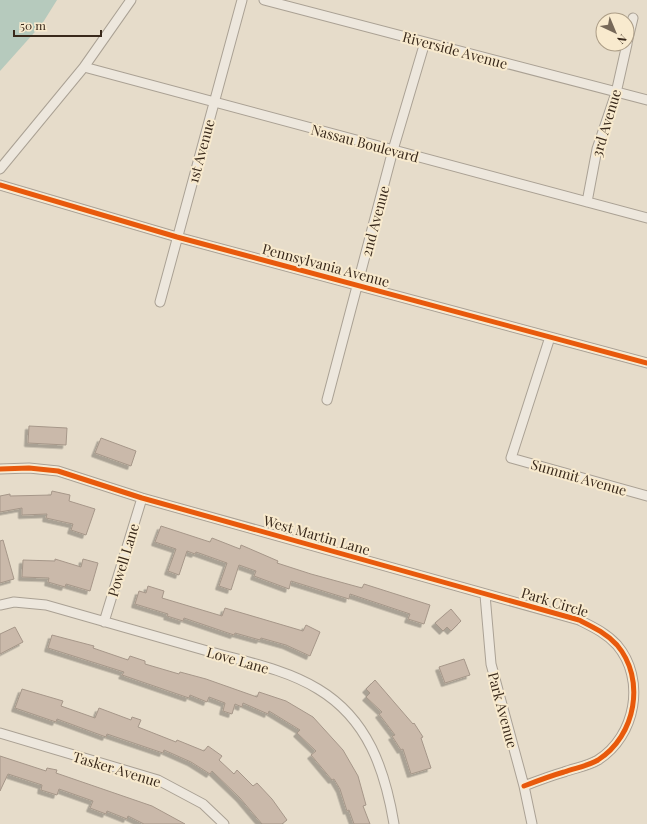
<svg xmlns="http://www.w3.org/2000/svg" width="647" height="824" viewBox="0 0 647 824" font-family="'Playfair Display',serif">
<style>
.water{fill:#b6cabd}
.building{fill:#cab9aa;stroke:#a69789;filter:url(#shadow)}
.lines{fill:none;stroke-linecap:round;stroke-linejoin:round}
.minor-casing{stroke:#aaa194;stroke-width:11}
.minor{stroke:#ede7dd;stroke-width:9}
.cycleway-casing{stroke:#f8eace;stroke-width:8}
.cycleway{stroke:#e8590c;stroke-width:5}
.labels{text-anchor:middle;dominant-baseline:central;stroke-width:4;stroke-linejoin:round;paint-order:stroke}
.street-label{font-size:14px;fill:#39291b;stroke:#f8eace}
</style>
<defs>
<filter id="shadow"><feDropShadow dx="-3.5" dy="3.5" stdDeviation="0" flood-color="#0004"/></filter>
</defs>
<rect width="100%" height="100%" fill="#e6dcca"/>
<path class="water" d="M0,0h57l-15,24 -42,47z"/>
<path class="building" d="M29,426l38,2 -1,17 -38,-2z
M101,438l35,13 -5,15 -36,-13z
M52,491l18,4 -1,6 26,8 -9,26 -15,-5 2,-6 -27,-6 1,-4 -25,1v-7l-22,4v-16l10,-2v2l41,-1z
M161,526l49,16 2,-4 28,11 1,-4 37,16 -1,2 34,11 51,14 2,-4 66,21 -6,19 -16,-5 2,-5 -60,-20 -1,5 -58,-18 -2,8 -35,-13 2,-5 -17,-6 -8,25 -12,-4 8,-23 -31,-11 -1,2 -8,-3 -8,24 -11,-4 8,-22 -21,-7z
M3,540l11,39 -14,4v-42z
M55,559l26,8 2,-8 15,4 -8,28 -24,-7 -1,3 -17,-5 1,-4 -27,-1 1,-17 32,1z
M148,586l16,5 -2,7 60,18 3,-8 78,23 3,-6 14,7 -10,24 -24,-11 -25,-7 -1,2 -25,-7 -1,2 -50,-17 -1,3 -16,-5 1,-2 -33,-10 4,-13 7,2z
M451,609l10,12 -10,10 -4,-4 -4,4 -8,-8z
M15,627l8,15 -23,12v-20z
M52,635l42,11 -1,2 35,12 2,-4 15,5v3l34,10 1,-2 26,7 51,18 2,-5 27,9 27,16 30,33 15,26 8,29 -3,1 7,18h-16l-5,-14 -2,1 -7,-22 -6,-10 -2,1 -21,-25 5,-4 -19,-18 3,-3 -31,-19 -1,3 -25,-11 -1,4 -7,-3 -3,10 -9,-3 2,-8 -16,-6 -2,5 -17,-7 -1,3 -67,-23 2,-3 -76,-24z
M464,659l6,16 -25,8 -6,-16z
M375,680l38,44 1,-1 9,14 -2,1 10,30 -20,6 -8,-25 -2,1 -9,-14 3,-1 -16,-21 3,-2 -16,-15 4,-4 -4,-4z
M22,689l41,12 -2,5 34,12 4,-10 32,12 1,-3 9,3 -3,7 38,15 1,-2 27,11 4,-5 14,10 -3,4 15,14 3,-4 16,16 4,-3 15,16 15,21 -5,4h-20l-22,-26 -28,-27 -2,3 -19,-12 -27,-12 -1,3 -56,-19 -1,3 -49,-18 -1,3 -41,-14z
M0,756l46,15 1,-3 10,2 -1,3 96,33 33,18h-41l-16,-8 -1,3 -20,-8 -1,3 -16,-6 3,-7 -34,-12 -2,6 -16,-5 1,-5 -34,-11 -8,17z"/>
<g class="lines">
<defs>
<path id="minor" d="M264,0l383,100
M627,43l6,-25
M84,67l563,151
M0,169l84,-102 47,-67
M0,185l177,52 470,126
M587,202l10,-53 19,-56 11,-49
M160,302l82,-302
M550,337l-39,121 136,38
M327,400l66,-250 32,-108
M0,469l29,-1 29,3 84,27 437,122c14,7 27,13 38,25 29,34 19,91 -19,115 -10,6 -23,8 -34,12 -14,4 -27,9 -40,14
M485,595l6,69 33,122 8,38
M0,605l14,-3 32,3c53,15 105,30 158,45 37,11 80,18 114,39 50,30 67,81 76,135
M104,622l38,-124
M0,733l158,47 45,24 21,20"/>
</defs>
<use href="#minor" class="minor-casing"/>
<use href="#minor" class="minor"/>
<defs>
<path id="cycleway" d="M0,185l177,52 470,126
M0,469l29,-1 29,3 84,27 437,122c14,7 27,13 38,25 29,34 19,91 -19,115 -10,6 -23,8 -34,12 -14,4 -27,9 -40,14"/>
</defs>
<use href="#cycleway" class="cycleway-casing"/>
<use href="#cycleway" class="cycleway"/>
</g>
<g class="labels">
<g class="street-label">
<text transform="translate(455 50) rotate(15)">Riverside Avenue</text>
<text transform="translate(606 123) rotate(-73)">3rd Avenue</text>
<text transform="translate(365 143) rotate(15)">Nassau Boulevard</text>
<text transform="translate(201 151) rotate(-75)">1st Avenue</text>
<text transform="translate(375 221) rotate(-75)">2nd Avenue</text>
<text transform="translate(326 265) rotate(15)">Pennsylvania Avenue</text>
<text transform="translate(579 477) rotate(16)">Summit Avenue</text>
<text transform="translate(317 535) rotate(16)">West Martin Lane</text>
<text transform="translate(123 560) rotate(-73)">Powell Lane</text>
<text transform="translate(555 602) rotate(17)">Park Circle</text>
<text transform="translate(238 660) rotate(16)">Love Lane</text>
<text transform="translate(503 710) rotate(75)">Park Avenue</text>
<text transform="translate(117 769) rotate(17)">Tasker Avenue</text>
</g>
</g>
<g transform="translate(615 32) rotate(136)"><circle r="19" fill="#f8eace" stroke="#ac9d86"/>
<path d="M0-3L7 15L0 10L-7 15Z" fill="#766858"/>
<text y="-6" font-size="11" font-weight="bold" text-anchor="middle" fill="#39291b">N</text>
</g>
<path d="M14 30v6h87v-6" fill="none" stroke="#39291b" stroke-width="2"/>
<text x="20" y="30" font-size="12" fill="#39291b" stroke="#f8eace" stroke-width="3" paint-order="stroke">50 m</text>
</svg>
